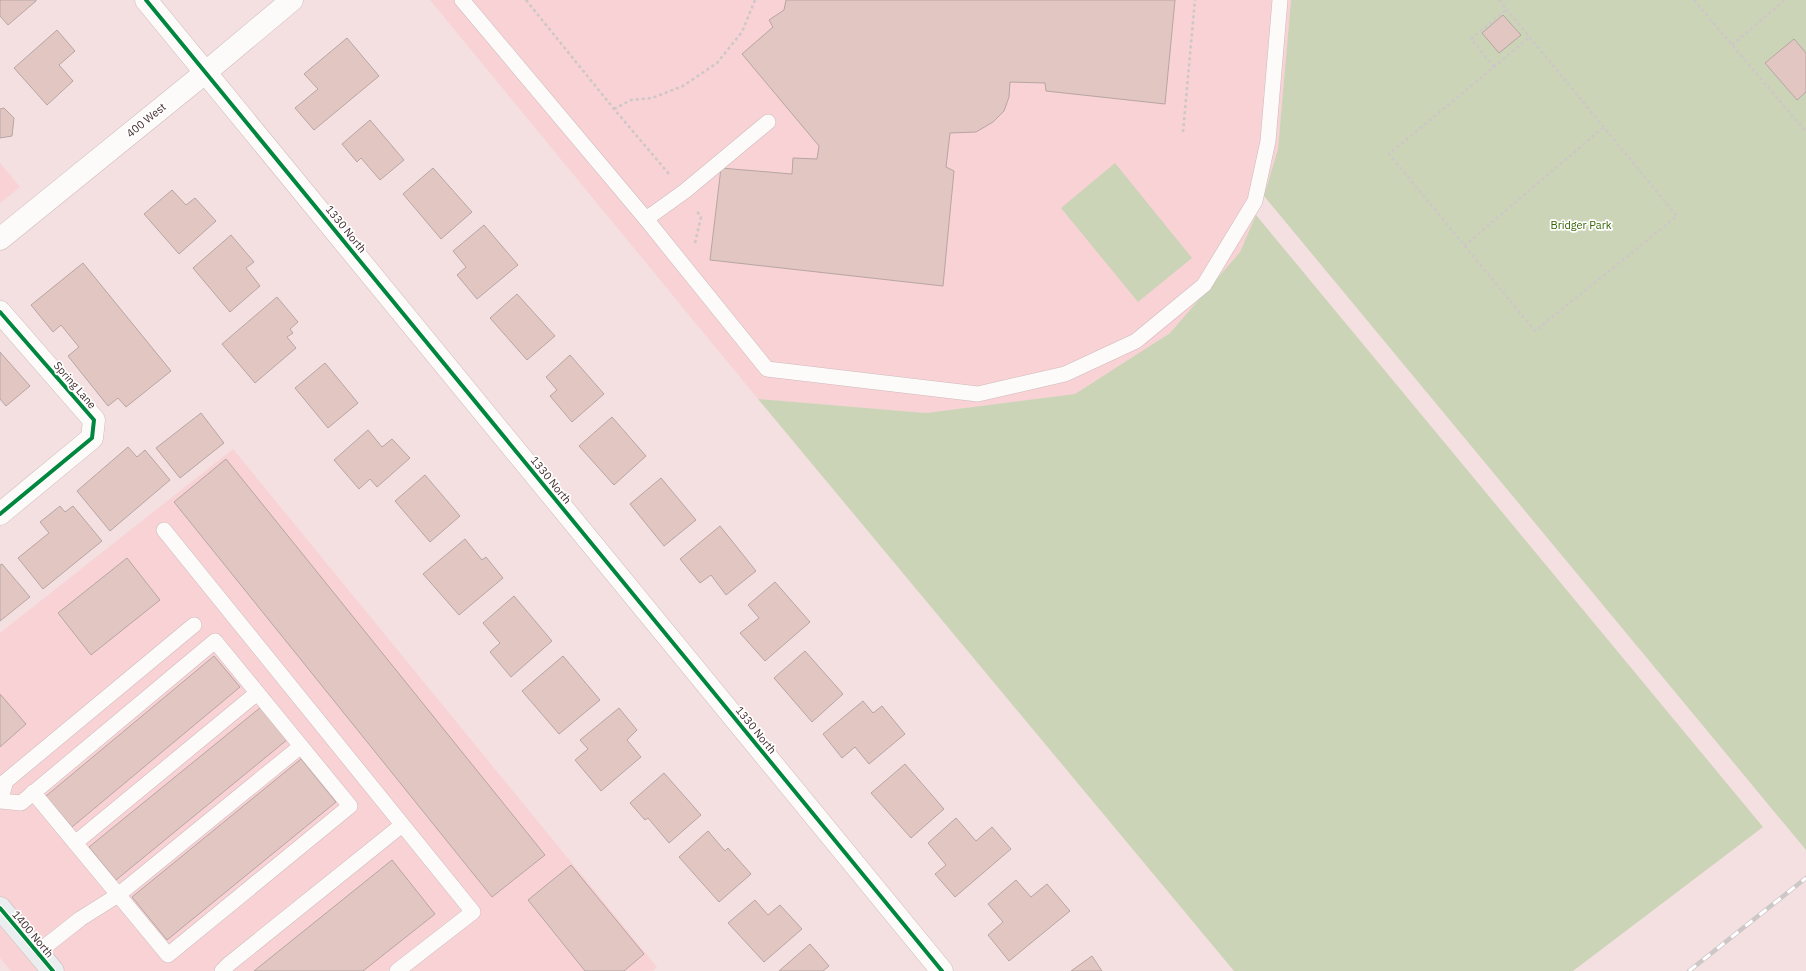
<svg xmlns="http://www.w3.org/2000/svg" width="1806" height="971" viewBox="0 0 1806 971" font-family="'IBM Plex Sans',sans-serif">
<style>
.built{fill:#f8d2d4}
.green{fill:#cbd4b7}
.building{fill:#e2c6c2;stroke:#b7a5a3}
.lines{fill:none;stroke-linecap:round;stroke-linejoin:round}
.service-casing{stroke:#cebbbc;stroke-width:16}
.minor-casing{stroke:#cebbbc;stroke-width:23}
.tertiary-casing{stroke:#cebbbc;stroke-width:23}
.secondary-casing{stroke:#cebbbc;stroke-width:23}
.path{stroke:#cec7c7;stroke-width:2.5;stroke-dasharray:3 3;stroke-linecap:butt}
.service{stroke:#fdfafa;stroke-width:15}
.minor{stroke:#fdfafa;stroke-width:22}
.tertiary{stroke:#fdfafa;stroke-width:22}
.secondary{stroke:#eaeeef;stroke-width:22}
.rail-casing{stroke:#cdc7c8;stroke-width:4.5}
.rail{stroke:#fff;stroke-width:3;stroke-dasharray:9;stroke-linecap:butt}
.cycleway-casing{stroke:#fff;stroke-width:6}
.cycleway{stroke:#00873e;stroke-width:4}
.labels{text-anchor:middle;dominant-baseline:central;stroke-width:3.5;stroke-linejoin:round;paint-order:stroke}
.street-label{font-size:11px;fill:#432d2e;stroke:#fff}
.park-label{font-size:11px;fill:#366304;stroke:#fff}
</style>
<rect width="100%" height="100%" fill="#f4e0e1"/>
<path class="built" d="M430,0h861l-13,149 -14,47 -24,56 -70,81 -95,61 -149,19 -168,-14z
M0,163l20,24 -20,16z
M233,449l424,518 -4,4h-642l-11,-13v-325z"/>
<path class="green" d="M1291,0h515v850l-542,-654 14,-47z
M1115,163l77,95 -54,44 -77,-94z
M1256,215l507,612 -190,144h-339l-476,-572 168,14 149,-19 95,-61 70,-81z"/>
<path class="building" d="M0,0h36v1l-28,24 -8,-9z
M786,0h389l-10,104 -119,-13 -1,-8 -35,-1 -1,15 -5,14 -11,11 -17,10 -26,1 -4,34 8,4 -11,115 -233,-26 11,-92 71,6 1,-16 24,1 2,-13 -77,-92 31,-27 -4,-7 15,-10z
M1503,15l18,20 -22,18 -17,-20z
M57,30l18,21 -16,14 14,16 -26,24 -33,-37z
M347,38l32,38 -65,54 -19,-22 23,-19 -14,-15z
M1794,39l12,14v39l-9,8 -32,-37z
M4,108l10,10 -2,18 -12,2v-29z
M370,120l34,40 -24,20 -19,-22 -4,4 -15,-18z
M433,168l39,44 -31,27 -38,-45z
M172,190l14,15 9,-7 21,23 -37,33 -35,-40z
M484,225l34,40 -41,34 -20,-24 9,-8 -13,-16z
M231,235l23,27 -8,6 14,18 -30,26 -37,-44z
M83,263l88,108 -45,36 -8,-9 -10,8 -40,-50 11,-9 -18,-22 -8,7 -22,-27z
M517,294l38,42 -28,24 -37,-42z
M277,297l21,25 -8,7 3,4 -6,4 9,11 -41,35 -33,-39z
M0,352l30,34 -24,20 -6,-7z
M570,355l34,39 -32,28 -22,-26 7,-6 -11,-13z
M325,363l33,40 -30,25 -33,-40z
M201,413l23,30 -44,35 -24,-30z
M612,417l34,39 -32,29 -35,-39z
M368,430l14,17 10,-8 18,19 -33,29 -7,-8 -11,10 -25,-29z
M128,447l9,10 8,-7 25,30 -60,51 -33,-40z
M226,459l319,396 -53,42 -318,-395z
M425,475l35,41 -30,26 -35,-41z
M661,478l35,42 -32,26 -34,-42z
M60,506l5,6 8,-6 29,35 -59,48 -25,-31 31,-25 -9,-11z
M720,526l36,45 -30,24 -15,-20 -11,8 -20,-24z
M465,539l17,21 4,-3 17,21 -44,37 -36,-41z
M127,558l33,42 -69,55 -33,-42z
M2,564l28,33 -30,24v-56z
M775,582l35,40 -45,39 -25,-28 19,-15 -11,-13z
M514,596l38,45 -41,36 -21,-25 10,-9 -17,-20z
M805,651l38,43 -31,28 -38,-44z
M214,656l26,31 -168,140 -26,-31z
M563,656l37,44 -41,34 -37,-43z
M0,694l26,30 -26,23z
M863,701l10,12 9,-7 23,28 -36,30 -14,-17 -13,11 -19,-24z
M261,707l27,32 -172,141 -27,-33z
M619,708l18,22 -10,10 14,17 -40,34 -26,-31 13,-11 -8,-9z
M301,759l35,43 -169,138 -35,-43z
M905,764l39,45 -33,29 -40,-45z
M664,773l37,42 -32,28 -21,-25 -3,2 -15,-17z
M956,818l20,23 16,-14 19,22 -56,48 -20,-23 11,-9 -18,-22z
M708,831l17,20 3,-3 23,26 -32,28 -40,-45z
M392,860l43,54 -72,57h-109z
M571,865l73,89 -20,17h-39l-57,-71z
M1016,880l15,17 16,-13 23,27 -61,50 -21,-26 15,-13 -15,-18z
M755,900l13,15 12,-10 22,24 -38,33 -36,-39z
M810,944l19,22 -6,5h-44z
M1092,956l10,15h-31z"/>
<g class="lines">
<defs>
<path id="service" d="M462,0l184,219 121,150 211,25 87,-20 71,-33 68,-56 51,-84 13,-60 12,-141
M646,219l39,-28 83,-69
M164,530l309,382 -76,59
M0,801l21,2 194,-162 135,165 -182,149 -135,-163
M0,801l6,-20 188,-156
M75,843l182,-150
M37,953l43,-34 38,-24 183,-149
M222,971l7,-7 173,-139"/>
<path id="minor" d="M146,0l796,971
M0,312l94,108 -2,18 -92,76"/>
<path id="tertiary" d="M0,239l206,-167 86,-72"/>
<path id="secondary" d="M0,908l53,63"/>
</defs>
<use href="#service" class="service-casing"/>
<use href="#minor" class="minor-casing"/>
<use href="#tertiary" class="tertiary-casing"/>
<use href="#secondary" class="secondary-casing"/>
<path class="path" d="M526,0l88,109 55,65
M1499,0l178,216 -142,115 -146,-177 141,-117
M1694,0l112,132
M1732,45l53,-45
M1494,67l-23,-28 36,-30
M614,109l17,-9 21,-2 31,-12 34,-23 25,-31 13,-32
M1183,132l12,-132
M695,243l6,-26 -5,-7
M1464,246l140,-119"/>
<use href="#service" class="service"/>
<use href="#minor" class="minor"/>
<use href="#tertiary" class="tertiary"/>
<use href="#secondary" class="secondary"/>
<defs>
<path id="rail" d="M1689,971l117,-93"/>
</defs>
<use href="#rail" class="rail-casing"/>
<use href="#rail" class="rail"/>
<defs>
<path id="cycleway" d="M146,0l796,971
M0,312l94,108 -2,18 -92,76
M0,908l53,63"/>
</defs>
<use href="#cycleway" class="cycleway-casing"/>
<use href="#cycleway" class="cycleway"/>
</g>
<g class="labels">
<g class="street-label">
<text transform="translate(146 120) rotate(-39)">400 West</text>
<text transform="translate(346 229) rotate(51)">1330 North</text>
<text transform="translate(75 385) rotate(49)">Spring Lane</text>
<text transform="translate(551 480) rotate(51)">1330 North</text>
<text transform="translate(756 730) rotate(51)">1330 North</text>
<text transform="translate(33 934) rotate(50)">1400 North</text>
</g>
<g class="park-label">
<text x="1581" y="225">Bridger Park</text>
</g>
</g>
</svg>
